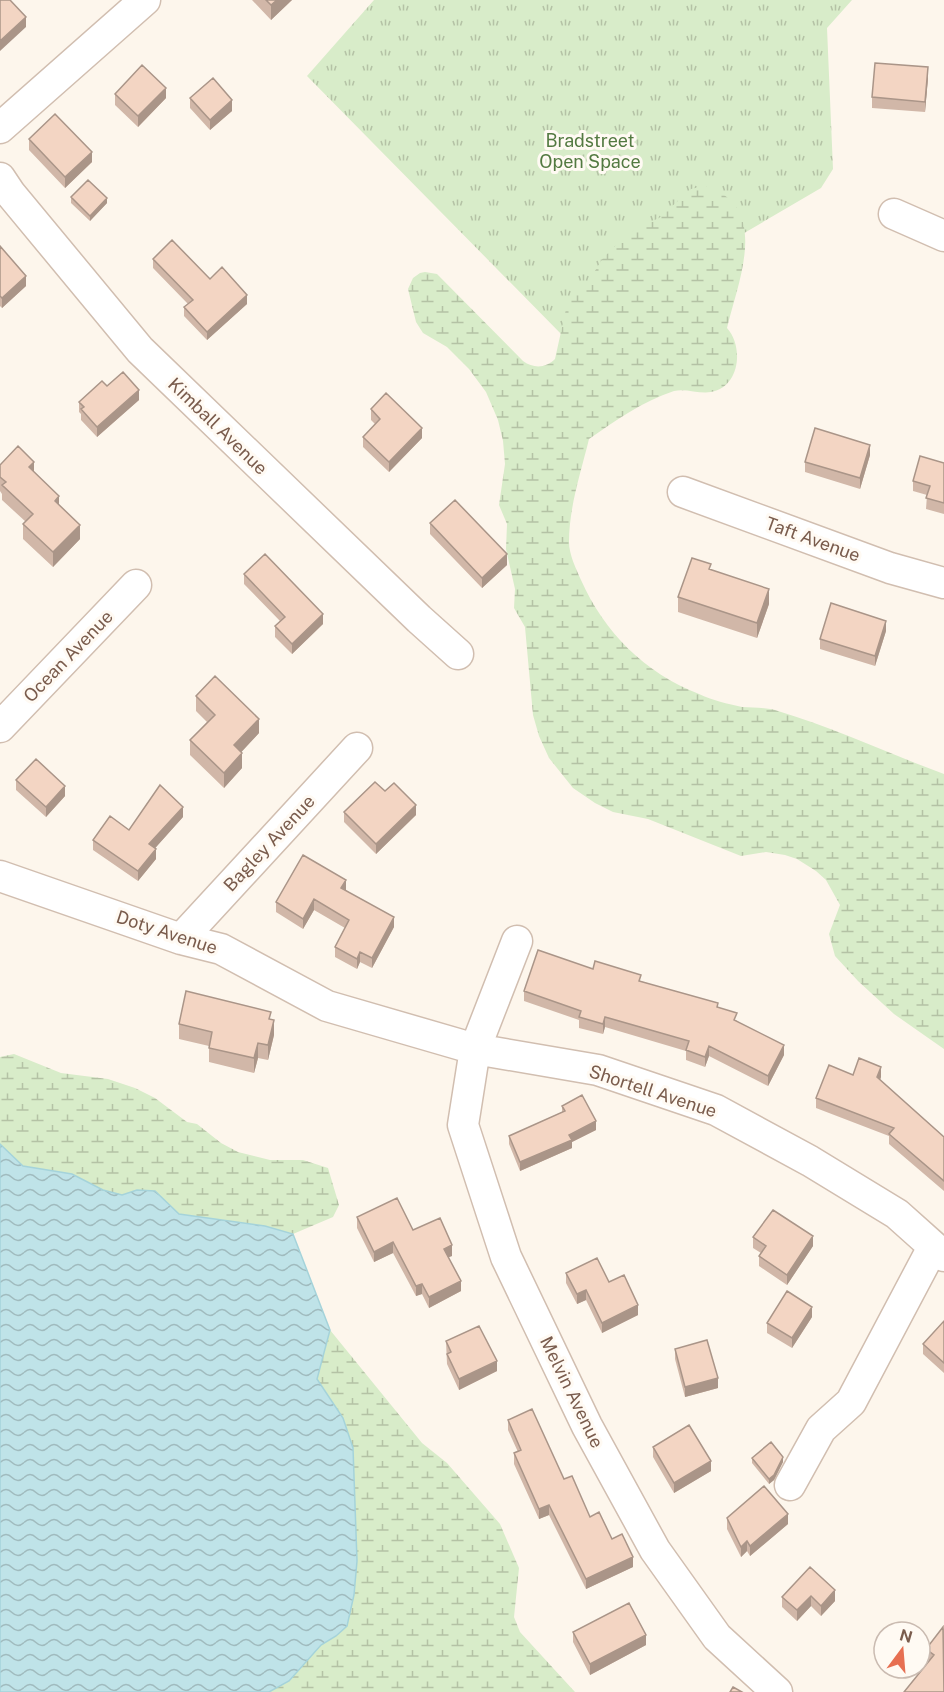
<svg xmlns="http://www.w3.org/2000/svg" width="944" height="1692" viewBox="0 0 944 1692" font-family="'Public Sans',sans-serif">
<style>
.grass{fill:url(#grass-tufts)}
.wetland{fill:url(#wetland-marsh)}
.water{fill:url(#water-waves);stroke:#a5d3da;stroke-width:1.5}
.lines{fill:none;stroke-linecap:round;stroke-linejoin:round}
.minor-casing{stroke:#d1beb0;stroke-width:33}
.minor{stroke:#fff;stroke-width:30}
.wall{fill:#d1b7a8}
.shaded-wall{fill:#aa9588}
.building{fill:#f3d5c3;stroke:#aa9588;stroke-width:1.5}
.labels{text-anchor:middle;dominant-baseline:central;stroke-width:6;stroke-linejoin:round;paint-order:stroke}
.park-label{font-size:18px;fill:#537a41;stroke:#fffaf3}
.street-label{font-size:18px;fill:#7a5c4d;stroke:#fffaf3}
</style>
<defs>
<pattern id="grass-tufts" width="24" height="20" patternUnits="userSpaceOnUse" patternTransform="scale(1.5)"><rect width="24" height="20" fill="#d8ecc9"/><path d="M3 7l-1-3M5 7V3M7 7l1-3M15 17l-1-3M17 17v-4M19 17l1-3" fill="none" stroke="#b4c2a5"/></pattern>
<pattern id="wetland-marsh" width="20" height="14" patternUnits="userSpaceOnUse" patternTransform="scale(1.5)"><rect width="20" height="14" fill="#d8ecc9"/><path d="M1 5h8M5 5V1M11 12h8M15 12V8" fill="none" stroke="#b4c2a5"/></pattern>
<pattern id="water-waves" width="16" height="10" patternUnits="userSpaceOnUse" patternTransform="scale(1.5)"><rect width="16" height="10" fill="#bfe3e8"/><path d="M0 5q4-4 8 0t8 0" fill="none" stroke="#a0bbbe"/></pattern>
</defs>
<rect width="100%" height="100%" fill="#fdf6ec"/>
<path class="grass" d="M374,0h478l-25,28 6,141 -12,19 -256,150 -258,-262z"/>
<path class="wetland" d="M704,186c68,19 34,95 23,142 17,19 13,59 -16,64 -12,2 -26,-4 -37,-1 -31,10 -59,30 -85,48 -8,33 -20,68 -20,103 0,12 7,27 12,38 23,52 64,93 118,114 13,6 29,10 43,13 12,1 25,0 36,4 57,17 111,43 166,63v275l-50,-35 -36,-33 -23,-25 -6,-22 11,-29 -14,-25 -10,-9 -19,-12 -12,-4 -19,-3 -25,4 -93,-37 -35,-7 -18,-9 -22,-15 -24,-30 -10,-22 -6,-21 -8,-88 -11,-19 1,-19 -9,-40 1,-25 -8,-19 6,-41 -2,-23 -5,-21 -12,-28 -17,-23 -22,-22 -24,-14 -7,-11 -8,-33 5,-11 7,-5 5,-1 12,2 86,87c11,8 23,7 32,-2l13,-59 17,-13 18,-29 19,-19 13,-10 24,-11 32,-29z
M14,1054l47,19 47,6 27,9 20,10 32,24 10,2 24,19 17,9 32,8h33l25,8 11,37 -6,12 -40,17 -28,-8 -86,-12 -25,-23 -17,-1 -15,5 -19,-5 -31,-16 -49,-8 -23,-22v-87z
M330,1330l92,113 25,20 53,61 19,44 -5,49 6,15 55,60h-306l20,-11 32,-36 15,-9 18,-41 3,-34 -4,-113 -10,-30 -26,-39z"/>
<path class="water" d="M0,1144l23,22 49,8 31,16 19,5 15,-5 18,1 24,23 86,12 28,8 37,96 -13,49 26,39 10,30 4,113 -3,34 -7,31 -11,10 -15,9 -32,36 -20,11h-269z"/>
<g class="lines">
<defs>
<path id="minor" d="M0,128l145,-128
M0,178l10,15 130,157 279,269 39,35
M894,214l50,22
M683,492l207,76 54,15
M0,727l136,-142
M0,876l181,63 40,10 106,57 148,43 123,21 118,40 94,51 87,53 47,42
M181,939l176,-191
M517,941l-42,108 -12,76 43,132 81,169 68,124 62,87 60,55
M790,1485l31,-56 30,-27 82,-155"/>
</defs>
<use href="#minor" class="minor-casing"/>
<use href="#minor" class="minor"/>
</g>
<path class="wall" d="M252,0h40l-21,20z
M928,78l-3,34 -53,-4v-11z
M115,94l51,4 -28,29 -23,-22z
M190,98l42,13 -22,19 -20,-22z
M29,139l63,23 -27,26 -36,-38z
M71,197l36,6 -17,18 -19,-18z
M0,246l26,40 -24,22 -2,-2z
M153,259l94,45 -40,36 -23,-24v-9l4,-3 -35,-36z
M107,386l32,14 -42,37 -16,-17v-6l-2,-2v-10z
M371,409l51,29 -33,34 -26,-25v-10l12,-13 -4,-4z
M870,455l-10,34 -55,-17v-10z
M944,463v51l-18,-5 1,-14 -14,-4v-10z
M0,465l34,8 25,32 21,34 -27,28 -30,-28v-15l3,-2 -24,-22v-6l-2,-3z
M430,523l77,42 -25,23 -52,-54z
M244,574l79,50 -31,30 -17,-17v-11l5,-5 -36,-37z
M678,597l91,7 -12,34 -79,-26z
M886,631l-11,35 -55,-17v-10z
M196,696l63,37 -18,19 1,16 -18,20 -34,-33v-15l17,-18 -11,-11z
M16,780l49,16 -19,21 -30,-27z
M344,812l72,3 -40,39 -32,-32z
M183,817l-28,31 1,11 -18,22 -45,-31v-10l36,-10z
M346,890l48,37 -22,41 -12,-6 -3,7 -22,-12v-10l10,-19 -31,-18 -11,19 -27,-17v-10z
M593,969l48,12 77,26 66,48 -16,31 -59,-30 -4,11 -19,-7v-9l-81,-24 -2,7 -24,-6v-8l-55,-19v-10z
M271,1019l3,16 -6,25 -10,-2 -4,15 -45,-11v-16l-30,-7v-15z
M853,1075l28,2 -1,3 64,57v54l-55,-47v-8l-73,-28v-10z
M562,1106l34,24 -24,12v6l-52,23 -11,-27v-8l53,-24z
M357,1217l56,13 39,26 -4,1 13,34 -32,17 -7,-14 -6,2 -23,-43 -19,9 -17,-34z
M753,1237l60,9 -26,39 -28,-19v-10l2,-3 -8,-5z
M566,1273l43,9 29,33 -36,18 -16,-33 -9,4 -11,-21z
M812,1317l-20,31 -25,-15v-10z
M944,1321v52l-21,-19v-10z
M446,1341l51,30 -38,19 -12,-26z
M675,1349l43,39 -33,9 -10,-38z
M508,1420l56,59 26,38 22,22 21,28 -47,22 -37,-74 -10,4 -25,-55v-11l4,-1 -10,-22z
M653,1447l58,24 -37,22 -21,-36z
M752,1458l31,4 -9,18 -5,4 -17,-21z
M727,1518l61,6 -38,32 -3,-5 -6,6 -14,-28z
M810,1567l25,34 -14,15 -10,-10 -14,15 -15,-14v-10z
M944,1628v64l-15,-31 -3,-2v-10z
M573,1632l73,13 -56,30 -17,-33z"/>
<path class="shaded-wall" d="M277,0h15l-21,20v-15z
M26,17v10l-26,24v-10z
M928,67v11l-3,34v-10z
M166,88v10l-28,29v-11z
M232,100v11l-22,19v-10z
M92,152v10l-27,26v-11z
M107,198v5l-17,18v-5z
M26,276v10l-24,22v-10z
M247,295v9l-40,36v-8z
M139,390v10l-42,37v-10z
M422,428v10l-33,34v-10z
M870,445v10l-10,34v-11z
M34,462v14l-5,-9z
M59,496v15l-4,-10z
M80,525v14l-27,28v-15z
M507,554v11l-25,23v-10z
M769,589v15l-12,34v-15z
M323,614v10l-31,30v-10z
M886,621v10l-11,35v-10z
M259,719v14l-25,27v-15z
M242,753v15l-18,20v-15z
M65,786v10l-19,21v-10z
M416,805v10l-40,39v-10z
M183,807v10l-34,38v-11z
M156,849v10l-18,22v-10z
M346,880v10l-5,9v-11z
M314,899v11l-11,19v-10z
M394,917v10l-22,41v-10z
M360,952v10l-3,7v-10z
M605,1017v10l-2,7v-10z
M274,1020v15l-6,25v-15z
M258,1043v15l-4,15v-15z
M784,1045v10l-16,31v-10z
M709,1046v10l-4,11v-10z
M881,1067v10l-4,11v-11z
M596,1121v9l-24,12v6l-52,23v-9z
M813,1236v10l-26,39v-10z
M393,1242v11l-19,9v-10z
M452,1245v11l-8,3v-10z
M461,1281v10l-32,17v-11z
M422,1284v10l-6,2v-10z
M586,1290v10l-9,4v-10z
M638,1305v10l-36,18v-10z
M812,1307v10l-20,31v-10z
M497,1361v10l-38,19v-11z
M718,1378v10l-33,9v-10z
M783,1457v5l-9,18 -5,4v-5z
M711,1461v10l-37,22v-10z
M549,1505v10l-10,4v-10z
M788,1514v10l-38,32v-10z
M747,1541v10l-6,6v-10z
M633,1557v10l-47,22v-10z
M835,1590v11l-14,15v-10z
M811,1596v10l-14,15v-11z
M646,1635v10l-56,30v-11z"/>
<path class="building" d="M0,0h10l16,17 -26,24z
M266,0h11l-6,5z
M875,63l53,4 -3,35 -53,-5z
M142,65l24,23 -28,28 -23,-22z
M213,78l19,22 -22,20 -20,-22z
M55,114l37,38 -27,25 -36,-38z
M88,180l19,18 -17,18 -19,-19z
M172,240l38,39 12,-12 25,28 -40,37 -23,-25 9,-7 -40,-41z
M0,246l26,30 -24,22 -2,-2z
M123,372l16,18 -42,37 -16,-18 3,-2 -5,-5 23,-21 5,5z
M386,393l36,35 -33,34 -26,-25 17,-18 -9,-10z
M815,428l55,17 -10,33 -55,-16z
M18,446l16,16 -5,5 30,29 -4,5 25,24 -27,27 -30,-28 10,-10 -31,-29 4,-3 -6,-5v-12z
M920,456l24,7v40l-18,-5 4,-12 -17,-5z
M455,500l52,54 -25,24 -52,-55z
M265,554l58,60 -31,30 -17,-18 10,-9 -41,-43z
M692,558l19,6 -2,5 60,20 -12,34 -79,-26z
M831,603l55,18 -11,35 -55,-17z
M215,676l44,43 -25,26 8,8 -18,20 -34,-33 25,-25 -19,-19z
M36,759l29,27 -19,21 -30,-27z
M375,782l10,9 9,-8 22,22 -40,39 -32,-32z
M160,785l23,22 -34,37 7,5 -18,22 -45,-31 17,-24 19,14z
M303,855l43,25 -5,8 53,29 -22,41 -12,-6 -3,7 -22,-12 14,-27 -35,-21 -11,20 -27,-17z
M538,950l55,19 2,-8 46,14 -2,6 79,22 -1,4 20,6 -3,7 50,25 -16,31 -59,-30 -4,11 -19,-7 3,-9 -84,-24 -2,7 -24,-7 2,-6 -57,-20z
M186,991l85,21 -2,7 5,1 -6,25 -10,-2 -4,15 -45,-10 3,-16 -33,-8z
M859,1058l22,9 -4,10 67,60v44l-55,-47 5,-6 -78,-30 13,-33 24,10z
M582,1095l14,26 -27,14 3,5 -52,22 -11,-26 56,-25 -3,-5z
M397,1198l16,32 27,-12 12,27 -8,4 17,32 -32,16 -7,-13 -6,2 -23,-44 -19,10 -17,-35z
M773,1210l40,26 -26,39 -28,-19 7,-10 -13,-9z
M597,1258l12,24 15,-7 14,30 -36,18 -16,-33 -9,4 -11,-21z
M787,1291l25,16 -20,31 -25,-15z
M944,1321v42l-21,-19z
M479,1326l18,35 -38,18 -12,-25 4,-2 -5,-11z
M707,1340l11,38 -33,9 -10,-38z
M532,1409l32,70 8,-3 18,41 9,-5 13,27 10,-5 11,23 -47,22 -37,-74 -10,4 -25,-56 7,-3 -13,-30z
M689,1425l22,36 -37,22 -21,-36z
M771,1442l12,15 -9,18 -5,4 -17,-21z
M764,1486l24,28 -38,32 -3,-5 -6,6 -14,-29z
M810,1567l25,23 -14,16 -10,-10 -14,14 -15,-13z
M629,1603l17,32 -56,29 -17,-32z
M943,1627l1,65h-40l30,-37 -8,-6z
M733,1687l9,5h-12z"/>
<g class="labels">
<g class="park-label">
<text x="590" y="140">Bradstreet<tspan x="590" dy="21">Open Space</tspan></text>
</g>
<g class="street-label">
<text transform="translate(218 426) rotate(44)">Kimball Avenue</text>
<text transform="translate(813 539) rotate(20)">Taft Avenue</text>
<text transform="translate(68 656) rotate(-46)">Ocean Avenue</text>
<text transform="translate(269 843) rotate(-47)">Bagley Avenue</text>
<text transform="translate(167 932) rotate(18)">Doty Avenue</text>
<text transform="translate(653 1091) rotate(18)">Shortell Avenue</text>
<text transform="translate(572 1392) rotate(64)">Melvin Avenue</text>
</g>
</g>
<g transform="translate(902 1650) rotate(16)"><circle r="28" fill="#fffaf3" stroke="#cabbb1" stroke-width="1.5"/>
<path d="M0-4.5L10 22L0 15L-10 22Z" fill="#e76f51"/>
<text y="-9" font-size="16" font-weight="bold" text-anchor="middle" fill="#7a5c4d">N</text>
</g>
</svg>
